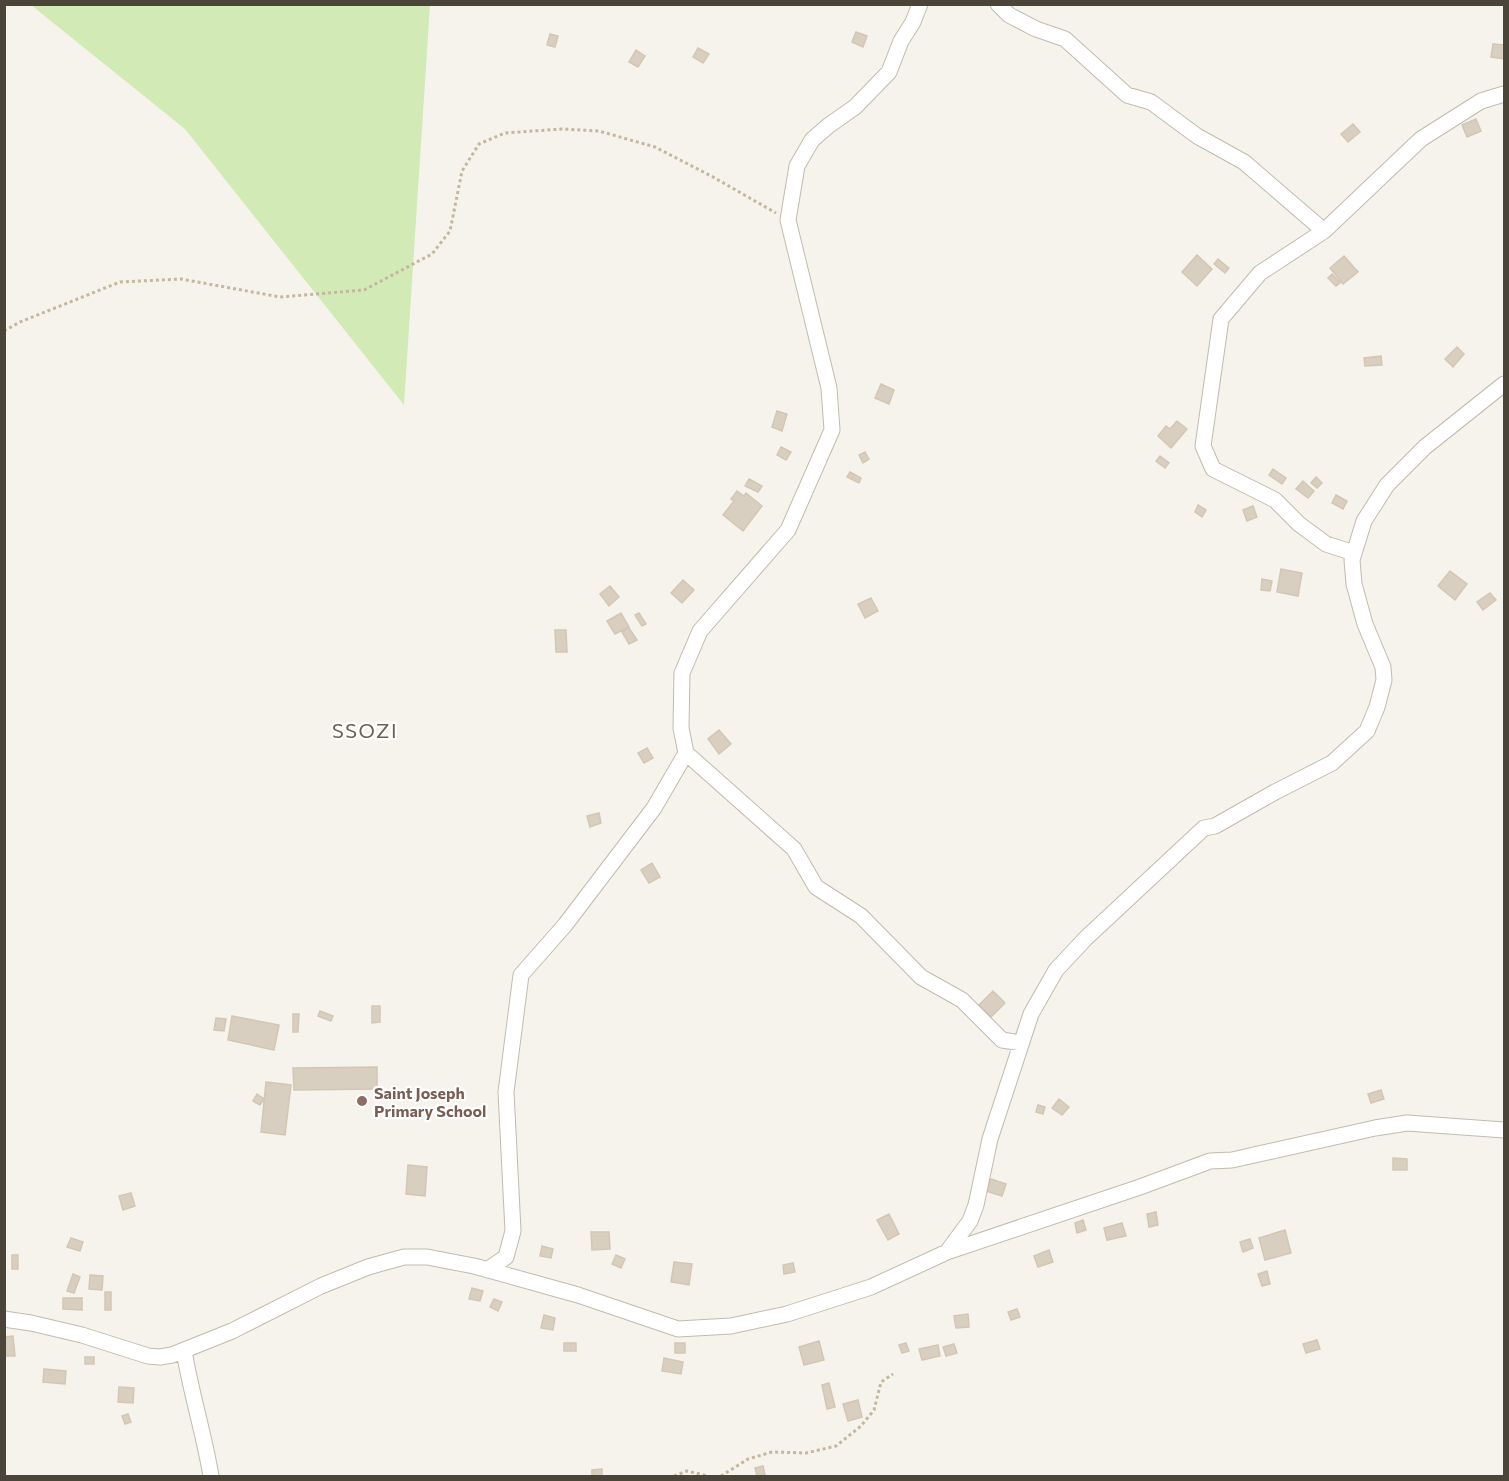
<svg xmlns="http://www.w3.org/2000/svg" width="1509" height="1481" viewBox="0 0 1509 1481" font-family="Commissioner,sans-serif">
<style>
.green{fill:#d2eab5}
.building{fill:#d8cfc1;stroke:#d3c7b4;stroke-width:1.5}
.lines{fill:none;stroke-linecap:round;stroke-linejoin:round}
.minor-casing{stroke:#c2bbae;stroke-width:17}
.path{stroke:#c4b79f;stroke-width:3;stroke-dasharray:3 3;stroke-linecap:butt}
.minor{stroke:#fff;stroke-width:15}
.education-dot{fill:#8d6e63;stroke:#fff;stroke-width:2}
.labels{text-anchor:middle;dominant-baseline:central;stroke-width:4.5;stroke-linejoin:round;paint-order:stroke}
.education-label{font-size:16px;font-weight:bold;fill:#785e54;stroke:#fff;text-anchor:start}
.quarter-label{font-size:20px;letter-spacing:1.5px;fill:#6e6250;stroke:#fff}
</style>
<rect width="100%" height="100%" fill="#f6f3ec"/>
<path class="green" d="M31,5h399l-26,400 -219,-276z"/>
<path class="building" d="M856,32l11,4 -4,11 -11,-5z
M550,34l8,2 -3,11 -8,-2z
M1493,44l11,1v14l-13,-2z
M698,48l11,6 -6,9 -10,-6z
M636,50l9,6 -7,11 -9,-5z
M1476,119l5,12 -14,6 -5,-12z
M1353,124l7,8 -12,10 -7,-8z
M1197,255l15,14 -15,17 -15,-14z
M1344,256l14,16 -15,12 -13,-16z
M1218,259l11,9 -4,5 -11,-9z
M1332,274l8,9 -4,3 -8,-8z
M1457,347l7,7 -11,13 -8,-8z
M1381,356l1,9 -17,1 -1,-8z
M881,384l13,6 -5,14 -14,-6z
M777,411l10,3 -5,17 -10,-4z
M1177,421l10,8 -16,19 -13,-12 8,-10 4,3z
M781,447l10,5 -5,8 -9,-5z
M865,452l4,7 -6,4 -4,-8z
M1160,456l9,7 -4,5 -9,-7z
M1273,469l13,9 -4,6 -13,-9z
M850,472l11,6 -2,5 -12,-6z
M1316,477l6,6 -5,5 -6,-5z
M749,479l13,7 -4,6 -13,-6z
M1303,481l11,10 -6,7 -12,-9z
M737,491l7,5 2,-3 16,13 -19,25 -20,-16 11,-14 -3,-2z
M1336,495l11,6 -4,8 -11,-6z
M1198,505l8,5 -4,7 -7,-5z
M1253,506l4,11 -10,4 -4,-11z
M1281,569l21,4 -4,23 -21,-4z
M1450,571l17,13 -12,16 -17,-14z
M1262,579l10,2 -2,10 -9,-1z
M683,580l11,10 -12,13 -11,-10z
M610,586l9,11 -10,9 -9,-12z
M1490,593l6,7 -13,10 -6,-8z
M871,598l7,13 -13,7 -7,-14z
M621,613l8,14 -14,7 -8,-13z
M639,613l7,11 -4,2 -7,-11z
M629,628l8,12 -8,4 -7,-12z
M555,630h11l1,22h-11z
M719,730l12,14 -12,10 -11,-15z
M647,748l6,10 -9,5 -6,-10z
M599,813l2,10 -11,4 -3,-11z
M652,863l8,14 -11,6 -8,-13z
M993,991l12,12 -14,14 -12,-12z
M372,1006h8v16l-8,1z
M320,1011l13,5 -2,5 -13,-5z
M293,1014h6l-1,18h-5z
M232,1016l47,9 -5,25 -46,-10z
M216,1018l10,1 -2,12 -10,-1z
M377,1067v22l-83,1 -1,-22z
M266,1082l25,3 -6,50 -24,-3z
M1381,1090l3,9 -13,4 -3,-9z
M257,1094l7,5 -4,6 -7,-4z
M1059,1099l10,8 -7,8 -10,-7z
M1038,1105l7,2 -2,7 -7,-2z
M1393,1158l14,1v11h-14z
M408,1165l19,2 -2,29 -19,-2z
M991,1179l15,5 -4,12 -16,-5z
M131,1193l4,13 -12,4 -4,-14z
M1156,1212l2,13 -9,2 -2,-13z
M889,1214l10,20 -11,6 -11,-20z
M1083,1220l3,10 -9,3 -2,-10z
M1122,1223l4,13 -19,4 -3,-12z
M1285,1230l6,23 -26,7 -6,-22z
M591,1232h18l1,17 -18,1z
M71,1238l12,4 -3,9 -13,-4z
M1250,1239l3,9 -10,4 -3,-10z
M542,1246l11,3 -2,9 -11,-2z
M1049,1250l4,12 -15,5 -4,-11z
M12,1255h6v14h-6z
M616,1255l9,4 -4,9 -9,-4z
M674,1262l18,2 -3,21 -18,-3z
M793,1263l2,9 -11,2 -1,-9z
M1267,1271l3,13 -8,2 -4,-12z
M73,1274l7,3 -6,16 -7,-2z
M90,1275l13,1 -1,14 -13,-1z
M472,1288l11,3 -3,10 -11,-2z
M105,1292h6v18h-6z
M63,1298h19v12l-19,-1z
M494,1299l8,3 -4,9 -8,-4z
M1017,1309l3,8 -9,3 -3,-8z
M968,1314l1,13 -13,1 -2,-12z
M544,1315l11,3 -2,12 -12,-2z
M13,1336l2,20h-9l-2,-19z
M1317,1340l3,9 -14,4 -3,-9z
M819,1341l5,19 -20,5 -5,-18z
M564,1343h12v8h-12z
M675,1343h10v10h-10z
M906,1343l3,8 -7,2 -3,-8z
M954,1344l3,9 -11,3 -3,-9z
M938,1345l2,11 -18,4 -3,-11z
M85,1357h9v7h-9z
M664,1358l19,4 -2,12 -19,-3z
M44,1369l22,2 -1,13 -22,-2z
M829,1383l6,24 -8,2 -5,-24z
M119,1387l15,1 -1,15 -15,-1z
M858,1400l4,17 -14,4 -5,-17z
M128,1414l3,8 -6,2 -3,-8z
M763,1466l2,9 -8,1 -2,-8z
M602,1469v7h-10v-6z"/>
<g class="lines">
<defs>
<path id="minor" d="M998,4l11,11 27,14 29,10 62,56 24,7 46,34 47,26 80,69
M1354,553l-28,-9 -27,-20 -24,-24 -62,-31 -10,-23 18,-127 39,-46 64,-42 97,-92 60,-38 23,-7
M686,753l108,96 22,38 45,29 60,61 41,23 40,40 19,3
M947,1252l23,-31 6,-16 14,-66 41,-125 25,-44 30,-32 118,-110 11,-2 60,-34 57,-29 35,-32 10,-24 7,-27 -1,-13 -18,-43 -11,-40 -2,-24 12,-39 23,-36 38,-38 79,-63
M487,1270l19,-13 7,-26 -7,-139 15,-117 44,-50 89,-117 32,-55 -5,-25 1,-55 18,-42 88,-101 44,-100 -3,-42 -41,-168 9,-54 15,-26 16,-14 27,-19 34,-35 12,-31 12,-19 7,-18
M4,1319l27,4 51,12 66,21 12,1 12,-2 60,-24 89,-45 47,-19 36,-10h23l47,9 104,29 100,34 53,-3 56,-12 84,-27 76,-35 193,-65 70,-26 22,-1 143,-32 32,-5 97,7
M184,1351c7,42 20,83 27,125"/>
</defs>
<use href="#minor" class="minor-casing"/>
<path class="path" d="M4,331l16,-9 100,-40 61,-3 99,18 84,-7 68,-36 18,-23 12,-60 17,-27 26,-11 57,-4 37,2 56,16 58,30 63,36
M674,1476l13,-5 21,5
M721,1476l27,-17 24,-7 34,1 30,-7 25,-20 13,-16 7,-28 12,-8"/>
<use href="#minor" class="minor"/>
</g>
<circle class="education-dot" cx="362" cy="1101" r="6"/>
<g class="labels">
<g class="education-label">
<text x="374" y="1092">Saint Joseph<tspan x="374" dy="18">Primary School</tspan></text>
</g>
<g class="quarter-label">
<text x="365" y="730">SSOZI</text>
</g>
</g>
<rect width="1509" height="1481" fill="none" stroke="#4b4439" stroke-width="12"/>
</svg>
